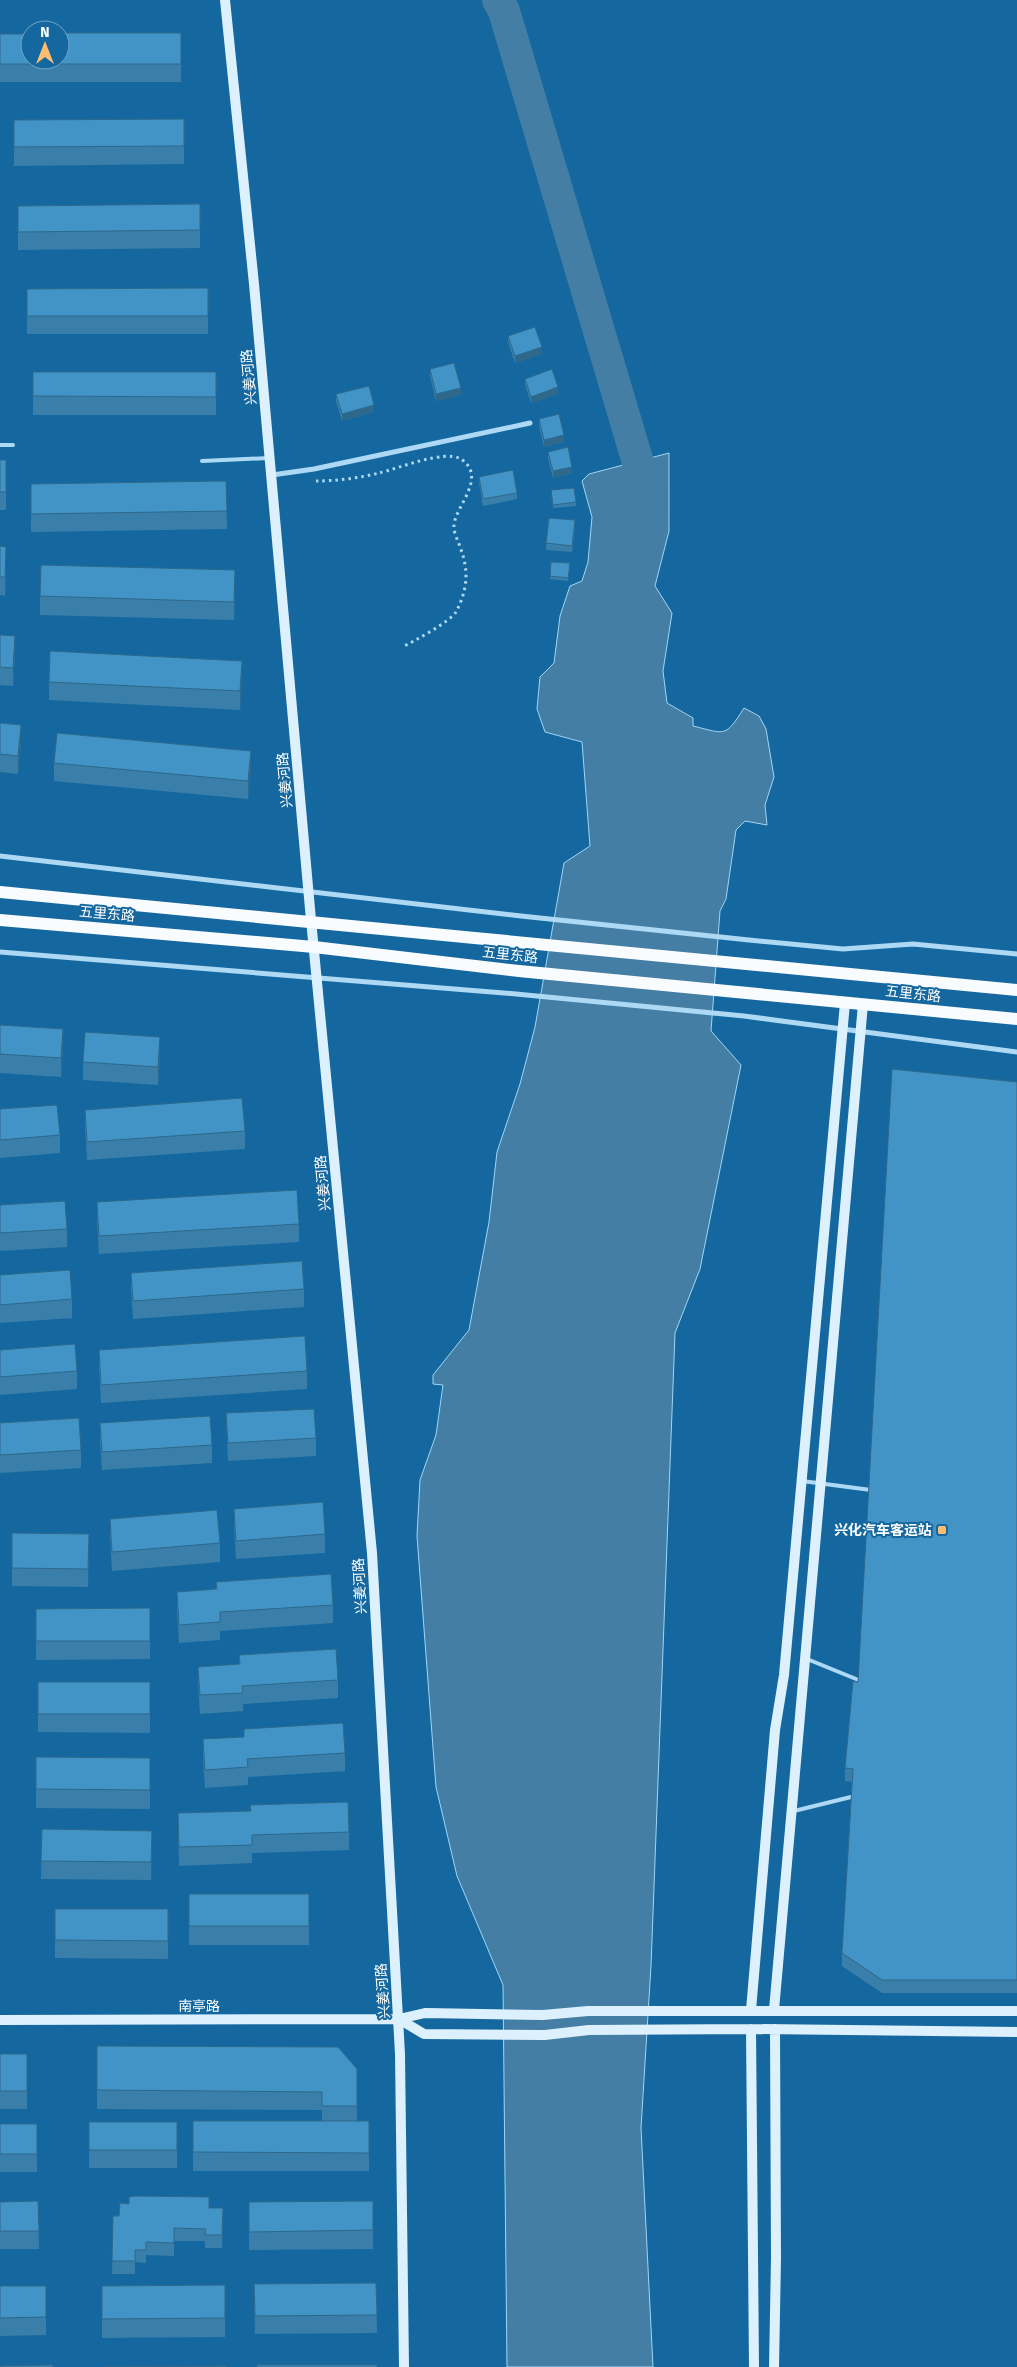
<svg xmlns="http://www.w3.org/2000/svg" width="1017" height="2367" viewBox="0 0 1017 2367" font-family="'Fira Sans','Noto Sans SC',sans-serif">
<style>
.water{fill:#447ea4;stroke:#9fd6f6}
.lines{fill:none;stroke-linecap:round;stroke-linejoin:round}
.river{stroke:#447ea4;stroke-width:32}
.path{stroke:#add9f4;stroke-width:3;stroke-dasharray:2.5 4;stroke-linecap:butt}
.lane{stroke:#add9f4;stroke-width:4}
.street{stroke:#add9f4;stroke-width:5}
.secondary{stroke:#ddf0fd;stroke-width:10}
.primary{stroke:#f9fcff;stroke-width:12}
.wall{fill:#397faa}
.shaded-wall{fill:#2e688b}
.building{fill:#4294c6;stroke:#2e688b}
.poi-dot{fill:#ffbe6f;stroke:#15689f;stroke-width:2}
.labels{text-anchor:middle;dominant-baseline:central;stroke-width:4;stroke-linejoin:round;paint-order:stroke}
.street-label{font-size:14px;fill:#fff;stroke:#15689f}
.poi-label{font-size:14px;font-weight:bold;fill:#fff;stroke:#15689f;text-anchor:end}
</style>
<rect width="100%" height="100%" fill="#15689f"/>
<path class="water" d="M669,453v78l-14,55 17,27 -9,58 4,32 26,15v8c33,8 32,12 51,-18l15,8 7,13 8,48 -9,28 2,20 -22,-4 -9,9 -10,69 -6,12 -9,120 30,34 -41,204 -25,64 -24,633 -10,162 12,239h-146l-4,-382 -46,-109 -21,-89 -19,-251 3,-56 16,-45 7,-50 -10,-1v-9l36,-45 20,-108 8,-70 23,-68 15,-57 29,-164 26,-17 -8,-104 -37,-10 -8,-23 3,-32 14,-14 6,-47 10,-30 12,-5 6,-19 4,-45 -10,-36 7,-7z"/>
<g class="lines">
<path class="river" d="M498,0l6,11 146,492"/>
<path class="path" d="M316,481c19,0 44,-3 63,-8 18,-4 66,-24 82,-14 27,18 -6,48 -7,66 -1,7 4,15 6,22 9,23 8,42 -4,65 -5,9 -43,30 -54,35"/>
<path class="lane" d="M0,445h13
M202,461l67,-3
M802,1481l69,9
M807,1659l54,22
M794,1811l61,-15"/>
<path class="street" d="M272,475l42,-6 216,-46
M0,856l521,60 228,24 94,9 70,-5 104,10
M0,952l516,42 228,22 273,36"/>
<path class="secondary" d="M225,0l29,284 57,636 61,633 28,501 4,313
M751,2010l24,-280 9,-55 61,-672
M774,2010l89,-1006
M399,2019l25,15 121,1 44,-5 162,-1 266,3
M0,2020l399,-1 26,-6 118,2 45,-4h429
M751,2029l3,338
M774,2367l2,-109 -1,-229"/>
<path class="primary" d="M0,892c339,31 678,68 1017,98
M0,920l314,27 205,24 498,48"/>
</g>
<path class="wall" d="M181,33v49h-181v-48z
M184,119v45l-170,2v-46z
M200,204v44l-182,2v-44z
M208,288v46h-181v-45z
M508,336l34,18 -27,9 -7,-21z
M430,369l31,26 -25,6 -6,-25z
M33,372h183v43h-183z
M525,379l33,15 -27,9 -6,-18z
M336,394l38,18 -32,9 -6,-20z
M539,419l25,23 -20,5 -5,-21z
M548,452l24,21 -19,5 -5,-20z
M0,460h6v50h-6z
M479,477l38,16v6l-34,7 -4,-23z
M226,481l1,48 -196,3v-48z
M551,493l25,9v4l-23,2z
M575,527l-3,25 -26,-2v-7z
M0,546l6,19 -1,31 -5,-1z
M570,567l-2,14 -18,-2v-3z
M235,588l-1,32 -194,-5v-19z
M0,635l15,19 -2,32 -13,-1z
M242,679l-2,31 -191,-10v-18z
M0,723l21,20 -3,31 -18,-2z
M54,763l197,6 -3,30 -194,-18z
M0,1025l63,23 -2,29 -61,-4z
M160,1055l-2,30 -75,-5v-18z
M1017,1082v911h-135l-40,-27v-13l10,-171 -7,-1v-13l13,-86z
M0,1109l60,26v18l-60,5z
M85,1110l160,21v18l-158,11 -2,-32z
M97,1202l202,22v18l-200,12 -2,-33z
M0,1205l67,24v18l-67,4z
M131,1273l173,16v18l-171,12 -2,-28z
M0,1275l72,24v19l-72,5z
M0,1350l77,21v18l-77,6z
M99,1350l208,21v18l-206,14 -2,-34z
M226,1413l90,25v18l-88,5z
M0,1423l81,27v18l-81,5z
M100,1423l112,22v18l-110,7 -2,-28z
M234,1509l91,25v19l-89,6 -2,-32z
M110,1519l110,24v19l-108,9 -2,-33z
M12,1533l77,1 -1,53 -76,-1z
M216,1582l117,23v18l-113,8v9l-41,3 -2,-32v-19l39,-3z
M150,1608v51l-114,1v-51z
M239,1655l99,25v18l-95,6v7l-43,3 -2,-29v-18l41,-3z
M38,1682h112v51l-112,-1z
M244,1729l101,24v18l-97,6v8l-43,3 -2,-30v-19l41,-2z
M36,1757l114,1v51l-114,-1z
M178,1813l171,19v18l-97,3v10l-73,3z
M42,1829l110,2 -1,49 -110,-1z
M189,1894h120v51h-120z
M55,1909h113v50l-113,-1z
M97,2046l260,23v52h12v50h-176v-50h129v-11l-225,-1z
M0,2054h27v55h-27z
M89,2122h88v46h-88z
M0,2124h37v48h-37z
M38,2201l1,48h-39v-47z
M373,2201v48l-124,1v-48z
M209,2208h14l-1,40h-17v-7h-31v15l-28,-1v8l-11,-1v12h-23l1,-58z
M376,2283l1,50 -122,1 -1,-50z
M225,2285v52l-123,1v-52z
M0,2286h46v49l-46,1z"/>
<path class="shaded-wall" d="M542,347v7l-27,9v-7z
M558,387v7l-27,9v-6z
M461,388v7l-25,6v-7z
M374,405v7l-32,9v-7z
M564,435v7l-20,5v-7z
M572,467v6l-19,5v-7z
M6,547v18l-1,31v-19z
M235,570v18l-1,32v-18z
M15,636v18l-2,32v-18z
M242,661v18l-2,31v-19z
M21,725v18l-3,31v-18z
M251,751v18l-3,30v-18z
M63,1029v19l-2,29v-19z
M160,1037v18l-2,30v-18z"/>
<path class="building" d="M60,33h121v31h-181v-30h30v26h30z
M184,119v27l-170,1v-27z
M200,204v26l-182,2v-26z
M208,288v28h-181v-27z
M535,327l7,20 -27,9 -7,-20z
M454,363l7,25 -25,6 -6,-25z
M552,369l6,18 -27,10 -6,-18z
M33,372h183v25l-183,-1z
M369,386l5,19 -32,9 -6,-20z
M559,414l5,21 -20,5 -5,-21z
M568,447l4,20 -19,4 -5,-19z
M0,460h6v32h-6z
M513,470l4,23 -34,6 -4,-22z
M226,481l1,30 -196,3v-30z
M574,488l2,14 -23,3 -2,-15z
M549,518l26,2 -3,26 -26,-3z
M0,546l6,1 -1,30h-5z
M551,562l19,1 -2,15 -18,-2z
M41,565l194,5 -1,32 -194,-6z
M0,635l15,1 -2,32 -13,-1z
M50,651l192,10 -2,30 -191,-9z
M0,723l21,2 -3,31 -18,-2z
M57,733l194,18 -3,30 -194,-18z
M0,1025l63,4 -2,29 -61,-4z
M85,1032l75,5 -2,30 -75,-5z
M892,1069l125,13v898h-135l-40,-27 11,-184 -8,-1 8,-87 5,1z
M242,1098l3,33 -158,11 -2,-32z
M57,1105l3,30 -60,5v-31z
M297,1190l2,34 -200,12 -2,-34z
M65,1201l2,28 -67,4v-28z
M302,1261l2,28 -171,12 -2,-28z
M70,1270l2,29 -72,6v-30z
M305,1336l2,35 -206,14 -2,-35z
M75,1344l2,27 -77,6v-27z
M314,1409l2,29 -88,5 -2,-30z
M210,1416l2,29 -110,7 -2,-29z
M79,1418l2,32 -81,5v-32z
M323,1502l2,32 -89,7 -2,-32z
M217,1510l3,33 -108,9 -2,-33z
M12,1533l77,1 -1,35 -76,-1z
M331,1574l2,31 -113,7v10l-41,3 -2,-33 40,-3 -1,-7z
M150,1608v33h-114v-32z
M336,1649l2,31 -96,6 1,7 -43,2 -2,-28 42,-3 -1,-9z
M38,1682h112v32h-112z
M343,1723l2,30 -98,6 1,8 -43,3 -2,-31 41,-2v-8z
M36,1757l114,1v32l-114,-1z
M348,1802l1,30 -97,3v10l-73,2 -1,-34 73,-2 -1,-6z
M42,1829l110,2 -1,31 -110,-1z
M189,1894h120v32h-120z
M55,1909h113v32l-113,-1z
M97,2046l241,1 19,22v37h-35v-14l-225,-2z
M0,2054h27v37h-27z
M193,2121h176v32l-176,-1z
M89,2122h88v28h-88z
M0,2124h37v30h-37z
M135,2196l74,1v11h14l-1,27h-17l1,-6 -32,-1v15l-28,-1v8h-11v11h-23l1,-45h6l1,-13 9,1v-7z
M38,2201l1,30h-39v-29z
M373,2201v29l-124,2v-30z
M376,2283l1,32 -122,1 -1,-32z
M225,2285v33l-123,1v-33z
M0,2286h46v31l-46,1z
M53,2365v2h-53v-1z
M257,2365h120v2h-120z
M226,2366v1h-124z"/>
<rect class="poi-dot" x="937" y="1525" width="10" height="10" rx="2.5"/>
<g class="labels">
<g class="street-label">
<text transform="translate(249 377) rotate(-95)">兴姜河路</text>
<text transform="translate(285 780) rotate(-95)">兴姜河路</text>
<text transform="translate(107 914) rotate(5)">五里东路</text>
<text transform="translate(510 955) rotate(6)">五里东路</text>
<text transform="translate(913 994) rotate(6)">五里东路</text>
<text transform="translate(323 1183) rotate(-95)">兴姜河路</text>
<text transform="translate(360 1586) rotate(-93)">兴姜河路</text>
<text transform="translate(383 1991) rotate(-94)">兴姜河路</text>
<text x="199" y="2006">南亭路</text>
</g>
<g class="poi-label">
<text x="932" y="1530">兴化汽车客运站</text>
</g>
</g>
<g transform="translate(45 45)"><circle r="24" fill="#15689f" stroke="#73a4c5"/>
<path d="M0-4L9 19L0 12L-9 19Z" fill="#ffbe6f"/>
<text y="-8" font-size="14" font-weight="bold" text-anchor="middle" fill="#ffffff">N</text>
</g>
</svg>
